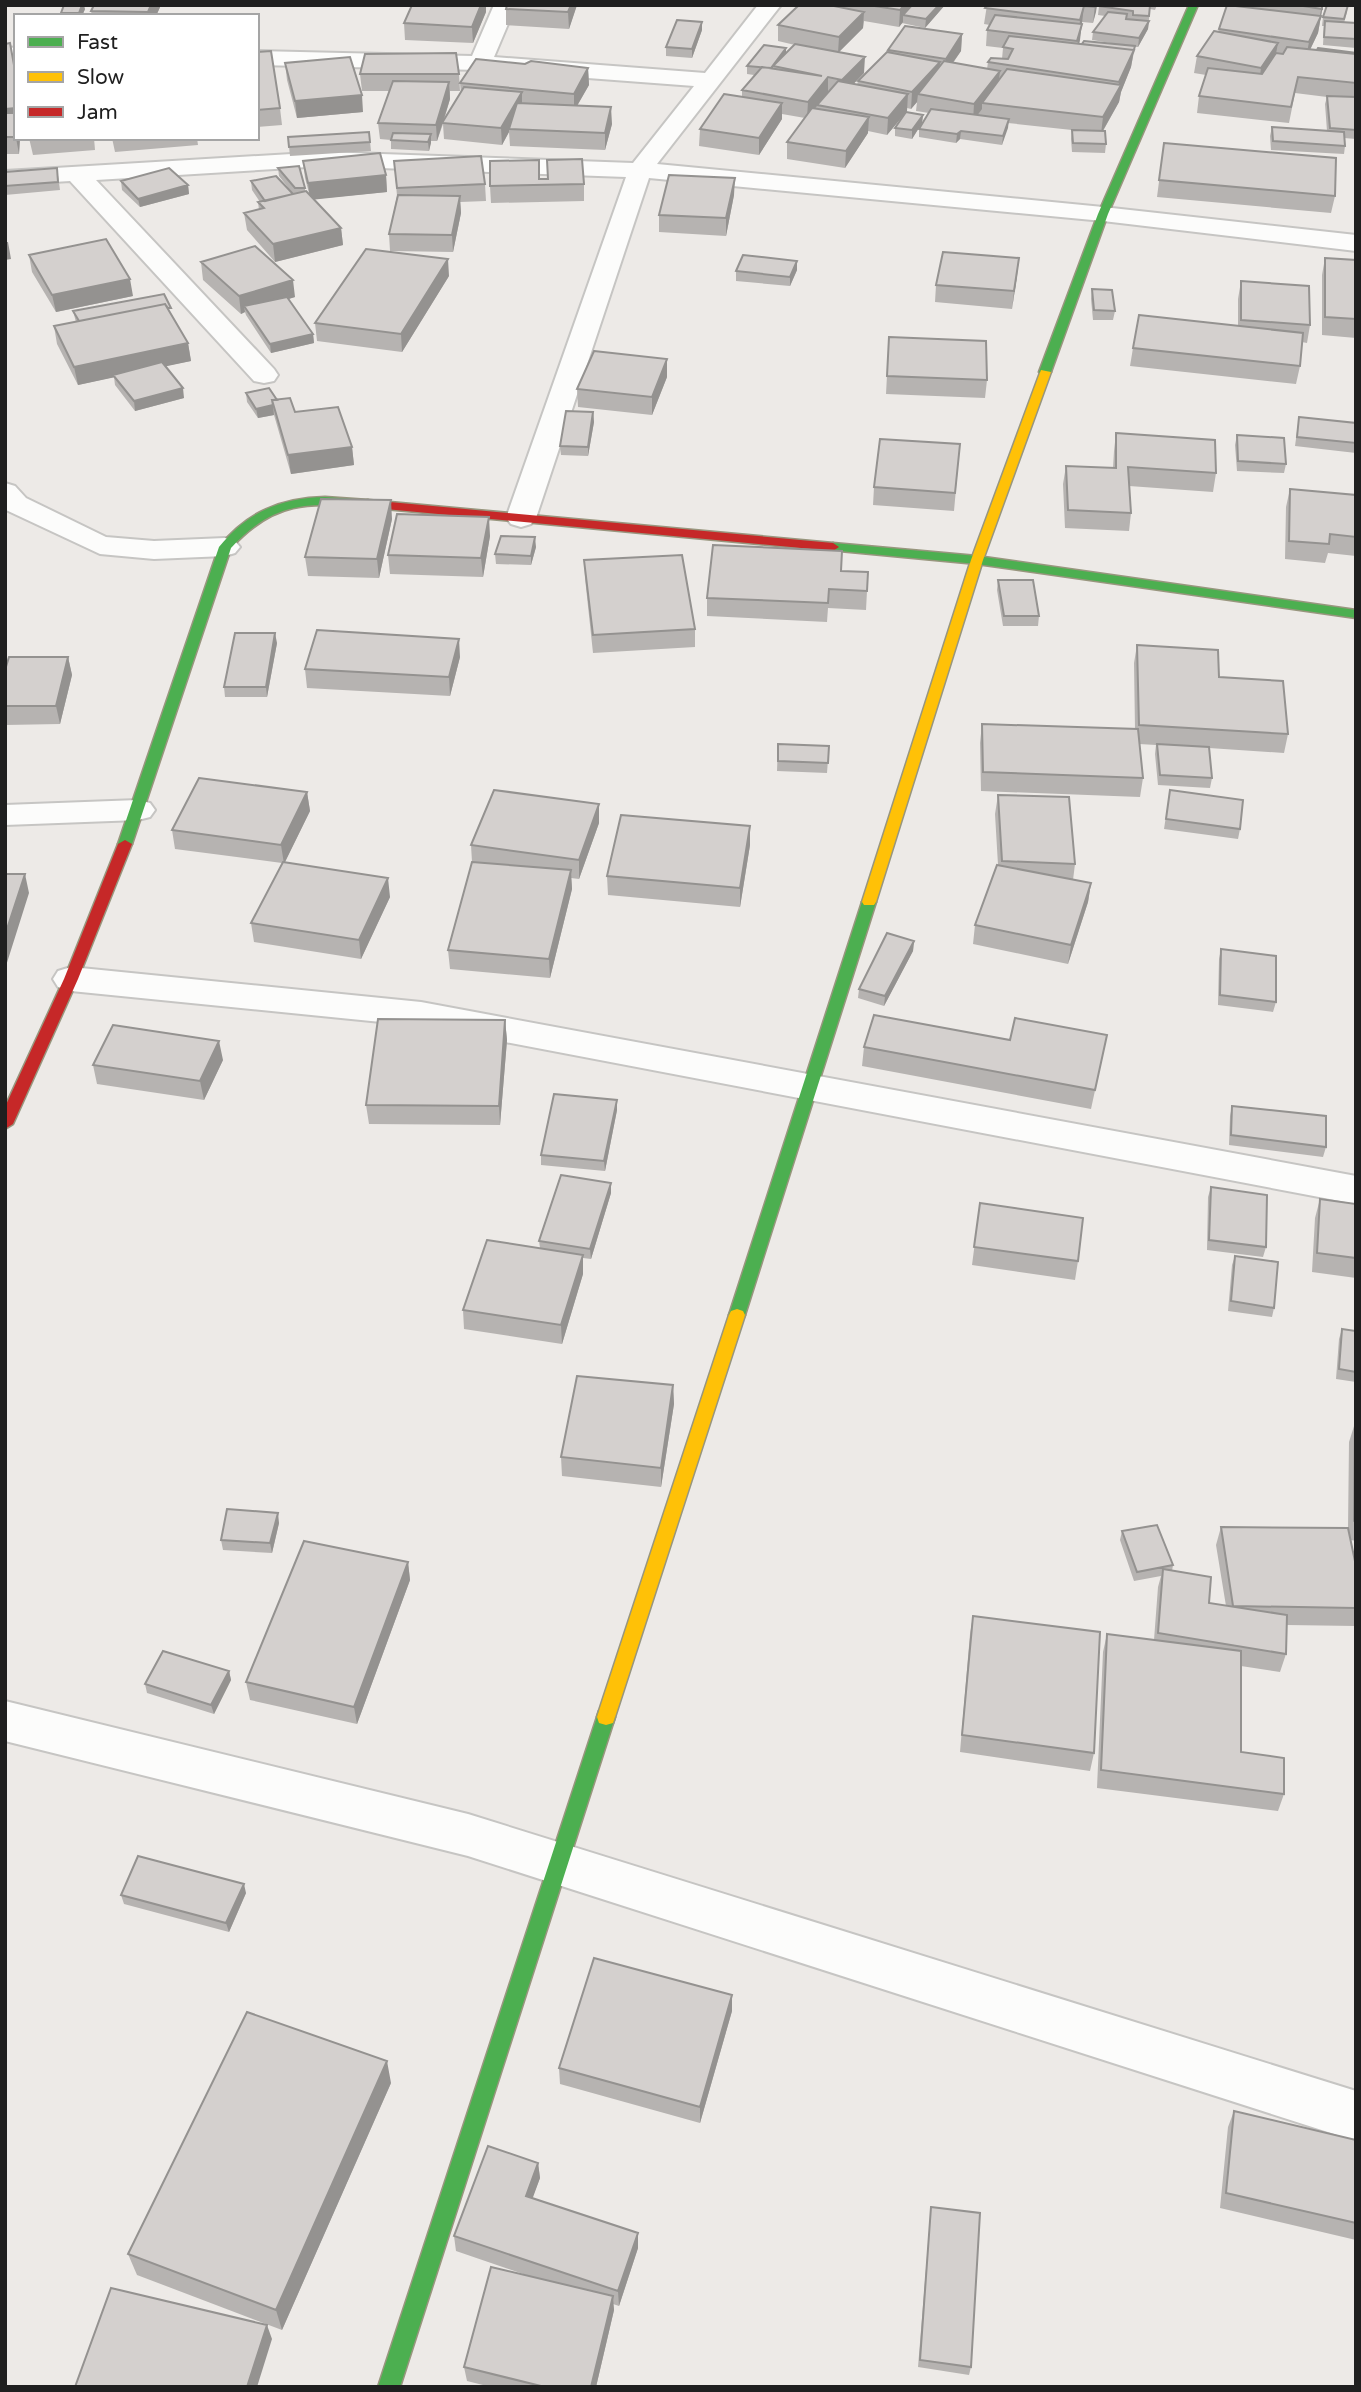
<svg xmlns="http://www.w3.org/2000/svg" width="1361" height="2392" viewBox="0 0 1361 2392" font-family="'Varela Round',sans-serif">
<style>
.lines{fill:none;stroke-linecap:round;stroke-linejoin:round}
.street-casing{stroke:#c6c5c3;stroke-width:4}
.fast-casing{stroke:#98967e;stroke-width:3}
.slow-casing{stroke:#98967e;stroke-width:3}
.jam-casing{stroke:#98967e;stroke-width:3}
.street{fill:#fcfcfb;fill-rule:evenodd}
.fast{fill:#4caf50;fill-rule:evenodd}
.slow{fill:#ffc107;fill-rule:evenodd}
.jam{fill:#c62828;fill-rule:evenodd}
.wall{fill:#b6b3b1}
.shaded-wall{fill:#949290}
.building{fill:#d4d0ce;stroke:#949290;stroke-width:2}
</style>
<rect width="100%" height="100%" fill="#edeae7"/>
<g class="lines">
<defs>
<path id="street" d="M494,5h22l-22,52 211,16 53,-68h23l-124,159 446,43 253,28v16l-253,-30 -454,-43 -113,340 -5,6 -10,3 -10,-3 -5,-6 120,-341 -301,-11 -229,14 178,189 4,6 -4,6 -10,2 -10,-2 -184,-200 -65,4v-14l320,-19 308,11 61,-77 -214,-16 -223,-5v-14l215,5z
M5,47l11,1v14l-11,-1z
M5,483l10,3 11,12 80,39 48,4 71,-3 10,3 5,6 -5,6 -10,3 -71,3 -54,-5 -94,-44z
M138,800l12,3 5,7 -5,7 -12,3 -133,5v-20z
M71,967l350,35 935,174v28l-935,-178 -350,-35 -13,-4 -5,-8 5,-8z
M5,1701l463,113 888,277v50l-888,-285 -463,-115z"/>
<path id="fast" d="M1189,5h9l-90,209 -57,158 -10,2 -2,-2 59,-158z
M325,497l43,3 6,4 -6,4c-60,-6 -94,-7 -137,40l-99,296 -7,4 -5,-1 -2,-3 101,-297c28,-35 62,-49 106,-50z
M833,543l144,13 379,54v8l-379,-54 -148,-14 -2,-3z
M869,897l7,5 -131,413 -2,4h-12l-2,-4 133,-413z
M606,1709l7,2 2,6 -215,670h-22l219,-670 2,-6z"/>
<path id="slow" d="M1041,370l10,2 -68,188 -107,342 -2,3h-10l-2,-3 109,-342z
M737,1309l6,2 2,4 -130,402 -2,6 -7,2 -7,-2 -2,-6 132,-402 2,-4z"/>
<path id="jam" d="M368,500l465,43 6,4 -6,4 -469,-44v-6z
M125,840l7,4 -54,135 -65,145 -8,5v-22l59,-128 54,-135z"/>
</defs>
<use href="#street" class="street-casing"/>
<use href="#fast" class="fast-casing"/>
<use href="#slow" class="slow-casing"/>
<use href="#jam" class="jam-casing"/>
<use href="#street" class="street"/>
<use href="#fast" class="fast"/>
<use href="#slow" class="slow"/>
<use href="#jam" class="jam"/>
</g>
<path class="wall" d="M94,5h67l-5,11h-64l-1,-5z
M577,5l-8,24 -63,-4v-16z
M799,5h146l-20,23 -23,-5 1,-1 -4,5 -35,-6 -1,7 -24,24 25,21 -11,11 4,1 1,-4 30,-29v-2l74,-16 -1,17 -8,12 34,6 1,-7 14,-3 1,-11 -17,-2 1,-16 3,-5 -6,-1 3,-19h110l-4,18 -11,-1 -3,22 44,1 -31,-5 1,-8 12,-16 -7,-1 1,-9 1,-1h57l-2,5 -5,-1 -2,20 -10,18h-3l-4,20 -10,25 -2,10 -16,29 3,13 -1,9 -33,-1 -1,-13 1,-9 -64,-7 -6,22 -42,-6 -4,4 -37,-6v-8l10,-16 -13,-2 1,-9 -6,7 -4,-1v3l-20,24 -19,-4v2l-23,35 -58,-9v-17l18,-24 -23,-4v5l-23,36 -60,-9 1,-17 42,-32v-7l12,-15 -7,-1v-8l39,-18v5l9,-8 -17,-4v-16z
M1237,5h86l-5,28 -8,17 46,3v86l-12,-1 1,8 -1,8 -73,-4 -1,-14 2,-9 55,4 -2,-27 2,-7 -32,-4 -6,30 -92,-10 2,-17 7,-21 -12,-2 3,-17 21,-24 1,-3z
M85,9l-3,7h-21v-3z
M486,12l-13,31 -68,-3 -1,-17z
M1347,12l-3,11h12v25l-33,-3 1,-19h-2l1,-9z
M16,25v14h-2l-1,-8z
M702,30l-10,28 -26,-2v-9z
M5,44l11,32v62h4l-1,16h-14z
M257,52l23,56 2,17 -25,2z
M285,63l78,49 -66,6 -10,-38z
M525,64l63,4 1,17 -12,21 35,18 -7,26 -95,-4 -1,-14 -7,13 -58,-6 -1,-15 -6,17h-6l-2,10 -38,-2v-9l-11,-1 -2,-16 11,-32h-27l-2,-17h99l1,17h-10v8l-6,21 17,-27 -1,-10z
M923,115l-1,8 -10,16 -17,-3v-8z
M369,132l2,19 -81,5 -2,-19z
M29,138h65l1,12 -62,5z
M112,138h85l1,7 -83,7z
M1164,143l171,53 -4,17 -174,-16z
M303,161l83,14 1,17 -73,7 27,29 2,17 -68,17 -28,-32 -3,-17 15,-3 -1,-8h2l-8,-12 -1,-9 42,13 -14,-18 -1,-8 27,20v3l4,2 -4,-15z
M394,161l91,23 1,17 -26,1 1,11 -8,39 -63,-1 -1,-17 8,-38z
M57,168l3,22 -55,5v-23z
M121,181l67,4 1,9 -49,13 -18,-17z
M584,184v17l-93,2 -1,-17z
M734,195l-8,41 -67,-4v-17z
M29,255l104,41 -77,16 -24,-40z
M1325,258l31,2v78l-34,-3v-60z
M797,261v9l-7,16 -54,-5v-10z
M201,262l94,35 -7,2 25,35 1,9 -43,10 -25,-38 -1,-3 -4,2 -38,-34z
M449,276l-47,76 -85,-11 -2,-18z
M1017,276l-5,33 -77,-7 1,-17z
M1241,281l69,44 -3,18 -5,-1 -2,24 -4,18 -166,-18 3,-18 105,-22v-27z
M1092,289l23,22 -2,9h-20l-2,-21z
M73,311l99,4 16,28 3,18 -26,5 19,32 -49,13 -20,-26 -1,-8 -36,8 -21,-41 -3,-18 22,-4z
M889,337l98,43 -2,18 -99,-4z
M667,359v18l-15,38 -74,-8 -1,-18z
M246,393l31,7 18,12 57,35 2,18 -63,9 -17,-59 -16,3 -11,-16z
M593,412l1,10 -6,34 -27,-1 -1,-9z
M1299,417l57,6v30l-61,-7z
M1116,433l100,40 -3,19 -84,-6 2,27 -2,18 -64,-3 -2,-44 3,-18 47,2 1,-17z
M1237,435l49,29 -2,9 -47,-2 -2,-26z
M960,444l-6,67 -81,-6 1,-18z
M1290,489l66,6v61l-28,-3 -3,10 -40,-4 1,-52z
M392,519l-13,59 -71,-2 -3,-19z
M490,536l-7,41 -93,-3 -2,-19z
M536,547l-5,18 -35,-1 -1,-10z
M584,560l111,69v18l-102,6 -8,-75z
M841,571l27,1 -2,38 -38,-2 -1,14 -120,-6v-18z
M998,580l41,36 -1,10h-35l-6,-36z
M277,643l-10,54h-42l-1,-10z
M1137,645l82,32 69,57 -4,19 -75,-5 3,30 -2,10 -52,-3 -3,-31 1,-9 -17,-1 4,34 -3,19 -159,-6 -1,-48 2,-19 153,5 -1,-66z
M68,657l4,18 -12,49 -55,1v-55z
M460,657l-10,39 -143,-8 -2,-19z
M778,744l51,2 -2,27 -50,-2z
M1170,790l70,39 -2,10 -74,-10z
M307,792l3,19 -25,51 105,35 -29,62 -107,-17 -3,-19 31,-60 -107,-14 -3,-19z
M998,795l77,69 -2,16 18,3 -3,19 -20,62 -95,-20 2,-19 23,-60 -3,-51z
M599,804v19l-20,56 -8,-1 1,11 -22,89 -100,-9 -2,-19 24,-88 -1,-17z
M750,845l-10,62 -132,-12 -1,-19z
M914,941l-1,10 -29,55 -26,-8 1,-9z
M1221,949l55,53 -3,10 -55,-7 1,-46z
M505,1020l2,20 -7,85 -131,-1 -3,-19z
M1107,1035l-16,74 -229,-43 2,-19z
M223,1060l-19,40 -107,-16 -4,-19z
M617,1100v10l-12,61 -64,-6v-10z
M1232,1106l94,41 -3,10 -94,-12 1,-29z
M611,1183v10l-20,66 -8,-1v16l-21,70 -98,-15 -1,-19 77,-62 -1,-7z
M1211,1187l55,60 -3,10 -56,-7 1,-53z
M1320,1199l36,5v74l-44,-6 3,-54z
M980,1203l98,58 -3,19 -103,-15z
M1235,1256l39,52 -2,9 -44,-6 4,-46z
M1342,1329l14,2v51l-20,-3 3,-40z
M673,1385l1,19 -13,83 -99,-11 -1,-19z
M1355,1423l1,118 -5,-1 5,26v60l-69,-1 -1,29 -6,18 -39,-6v86l43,42 -6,17 -181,-23 6,-136 4,-18 47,6 4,-53 3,-11 -27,5 -14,-41 2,-9 51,34 -1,6 37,32 17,3 -10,-61 5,-18 127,2 1,-87z
M279,1523l-7,30 -49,-3 -2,-10z
M408,1562l2,18 -53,144 -107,-24 -4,-18z
M973,1616l121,137 -4,18 -130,-19 10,-118z
M229,1671l2,9 -17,34 -67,-21 -2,-9z
M246,1893l-17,39 -105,-28 -3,-9z
M732,2011l-32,112 -140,-39 -1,-16z
M391,2083l-109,247 -145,-55 -9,-21z
M1234,2111l122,29v100l-136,-32 8,-81z
M538,2163l2,15 -8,20 106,35v15l-19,58 -6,-2 1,6 -18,77h-105l-24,-6 -3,-14 65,-91 -73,-25 -2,-15z
M931,2207l40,160 -2,8 -51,-8z"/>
<path class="shaded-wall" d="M82,5h2l1,4 -3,7h-3v-3z
M151,5h10l-5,11h-8v-4z
M481,5h5v7l-13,31 -1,-16z
M571,5h6l-8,24 -1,-17z
M904,5h11l-12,10v7l-4,5 1,-17z
M939,5h6l-20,23 1,-9z
M1095,5h2l-1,7 -3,11z
M1322,5h1l-5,28 -12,25 3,-16 10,-22z
M1084,6l-4,34 -4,17 4,-37z
M864,12l-1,16 -25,25 1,-16z
M1149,21l-1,8 -10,18 1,-9z
M702,22v8l-10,28v-9z
M962,34l-1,17 -17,24 2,-16z
M1278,43l-3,16 -16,25 2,-16z
M786,48v9l-13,9v7l-3,-4z
M1134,50l-3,17 -10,25 -2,10 -18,32 2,-17 15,-27 1,-8z
M865,57l-1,16 -23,24 1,-17z
M940,62l-1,17 -21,15 -1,8 -6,7 1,-17z
M588,68l1,17 -15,26v-17z
M1000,71l-2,17 -16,15v6l-9,12 1,-17z
M828,77v17l-11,11v1l-10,12 1,-16z
M449,82l1,17 -13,42 -1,-16z
M522,92v17l-13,20v3l-7,13 -1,-17z
M908,94l-1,17 -20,24 1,-17z
M362,95l1,17 -66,6 -2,-17z
M782,103v16l-23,36v-17z
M611,107l1,17 -7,26v-17z
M16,108v17l-11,1v-17z
M923,115l-1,8 -10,16v-9z
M869,117l-1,16 -23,35 1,-17z
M1009,119l-1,9 -6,17 1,-9z
M961,131l-1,8 -4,4 1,-9z
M431,134v9l-2,8 -1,-9z
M16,138h4l-1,16z
M386,175l1,17 -77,8 -2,-17z
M735,178l-1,17 -8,41v-18z
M188,185l1,9 -49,13 -2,-8z
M460,196l1,17 -8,39 -1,-17z
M341,228l2,17 -68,17 -2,-18z
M5,242h3l3,17 -6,1z
M1019,258l-2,18 -5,33 2,-18z
M448,259l1,17 -47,76 -1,-18z
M797,261v9l-7,16v-9z
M130,279l3,17 -77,16 -4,-17z
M293,280l2,17 -47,15 -4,-6 1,6 -4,2 -2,-18z
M313,334l1,9 -43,10 -1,-9z
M188,343l3,18 -113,24 -4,-18z
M667,359v18l-15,38v-18z
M183,388l1,10 -49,13 -1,-10z
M273,405l1,10 -16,3 -2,-9z
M593,412l1,10 -6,34v-9z
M352,447l2,18 -63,9 -3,-19z
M391,500l1,19 -13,59 -2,-19z
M489,517l1,19 -7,41 -2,-19z
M535,537l1,10 -5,18v-9z
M275,633l2,10 -10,54 -1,-10z
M459,639l1,18 -10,39 -1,-19z
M68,657l4,18 -12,49 -4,-18z
M307,792l3,19 -26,53 -3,-19z
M599,804v19l-20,56v-19z
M750,826v19l-10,62v-19z
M571,870l1,19 -22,89 -1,-19z
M25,874l4,19 -24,76v-34z
M388,878l2,19 -29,62 -2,-19z
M1091,883l-3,19 -20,62 3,-19z
M914,941l-1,10 -29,55 1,-10z
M505,1020l2,20 -7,85 -1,-19z
M219,1041l4,19 -19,40 -4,-19z
M617,1100v10l-12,61 -1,-10z
M611,1183v10l-20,66 -1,-10z
M583,1255v19l-21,70 -1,-19z
M673,1385l1,19 -13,83v-19z
M278,1513l1,10 -7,30 -2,-10z
M408,1562l2,18 -53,144 -3,-17z
M229,1671l2,9 -17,34 -3,-9z
M244,1884l2,9 -17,39 -3,-9z
M732,1995v16l-32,112v-16z
M387,2061l4,22 -109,247 -6,-20z
M538,2163l2,15 -12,33 -2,-15z
M638,2233v15l-19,58 -1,-15z
M613,2296l1,14 -18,77h-5z
M267,2325l5,14 -15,48h-10z"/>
<path class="building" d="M64,5h18l-3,8h-18z
M94,5h57l-3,7 -57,-1z
M412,5h69l-9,22 -68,-4z
M507,5h64l-3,7 -62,-3z
M799,5h30l35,7 -25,25 -61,-12z
M868,5h36l-4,5z
M912,5h27l-13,14 -23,-4z
M987,5h108v2l-11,-1 -4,14 -95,-12z
M1100,5h50l-1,11 -16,-1v-4l-34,-5z
M1227,5l94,11 -12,26 -90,-13z
M1297,5h25v4z
M1327,5h21l-4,14 -21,-2z
M1108,12l19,2 -1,5 23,2 -10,17 -46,-6z
M995,15l87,9 -5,17 -90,-11z
M677,20l25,2 -10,27 -26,-2z
M1325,21l31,2v16l-32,-2z
M905,26l57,8 -16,25 -58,-9z
M1214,31l64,12 -17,25 -64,-12z
M1009,36l125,14 -15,32 -131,-20 3,-4 17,1 5,-10 -10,-2z
M1084,41l51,5 -2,7 1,-3 -52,-6z
M10,43l6,33v32l-11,1v-65z
M795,44l70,13 -23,23 -14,-3 -20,25 -66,-12 20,-23 60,9 -49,-10z
M764,45l22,3 -15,20 -24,-2z
M1287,47l69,7v29l-58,-6 -7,30 -92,-11 9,-28 54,6 14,-21 7,1z
M1318,48l38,5v1l-39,-4z
M271,51l9,57 -23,2v-58z
M887,52l53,10 -28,30 -54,-11z
M456,53l3,21h-99l5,-20z
M350,57l12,38 -67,6 -10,-38z
M476,59l49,5 6,-3 57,7 -14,26 -114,-11z
M944,61l56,10 -26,33 -56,-10z
M1007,69l114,16 -18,32 -121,-14z
M393,81l56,1 -13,43 -58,-2z
M838,81l70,13 -20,24 -71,-13z
M464,87l58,5 -21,36 -59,-5z
M724,94l58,9 -23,35 -59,-9z
M1327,96l29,1v33l-26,-2z
M517,103l94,4 -6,26 -96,-4z
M812,108l57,9 -23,34 -59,-9z
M931,109l78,10 -6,17 -42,-5 -4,3 -38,-5z
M906,112l17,3 -11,15 -17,-2z
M5,113h11v24h-11z
M1272,127l72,5 1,14 -72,-5z
M1072,130l33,1 1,13 -33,-1z
M369,132l1,10 -81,5 -1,-10z
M393,133l38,1 -3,8 -37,-2z
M1164,143l172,15 -1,38 -176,-16z
M380,153l6,22 -78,8 -5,-22z
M481,156l4,28 -88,4 -3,-27z
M582,159l2,25 -94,2v-25l49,-1v19h9l-1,-19z
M299,166l6,22h-10l-17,-20z
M57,168l1,14 -53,4v-14z
M169,168l19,17 -50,14 -17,-18z
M669,175l66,3 -9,40 -67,-3z
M276,176l17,18 -28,7 -14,-20z
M306,191l35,37 -68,16 -29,-31 20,-5 -6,-6z
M398,195l62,1 -8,39 -63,-1z
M106,239l24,40 -78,16 -23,-40z
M255,246l38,34 -54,16 -38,-34z
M366,249l82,10 -47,75 -86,-11z
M943,252l76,6 -5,33 -78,-6z
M743,255l54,6 -7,16 -54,-6z
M1325,258l31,2v59l-31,-2z
M1241,281l68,5 1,39 -69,-5z
M1092,289l20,1 3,21 -21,-1z
M164,294l7,14h-3l-3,-4 -86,17 -6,-10z
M287,297l26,37 -43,10 -26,-38z
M165,304l23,39 -114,24 -20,-41z
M1139,315l164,18 -3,33 -167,-18z
M889,337l97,4 1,39 -100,-4z
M594,351l73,8 -15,38 -75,-8z
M162,362l21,26 -49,13 -21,-26z
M269,388l8,12h-5l1,5 -17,4 -10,-16z
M290,398l5,14 43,-5 14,40 -64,8 -16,-55z
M566,411l27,1 -5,35 -28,-1z
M1299,417l57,6v20l-59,-6z
M1116,433l99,7 1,33 -88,-6 3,46 -63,-3 -2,-44 50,2z
M1237,435l47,3 2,26 -48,-3z
M880,439l80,5 -5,49 -81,-6z
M1290,489l66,6v42l-26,-3 -1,10 -40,-3z
M321,499l70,1 -14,59 -72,-2z
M397,514l92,3 -8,41 -93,-3z
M501,536l34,1 -4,19 -36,-2z
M713,545l129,6 -1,20 27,1 -1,19 -38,-2 -1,14 -121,-5z
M682,555l13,74 -102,6 -9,-75z
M998,580h35l6,36h-35z
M317,630l142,9 -10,38 -144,-8z
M235,633h40l-9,54h-42z
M1137,645l81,5 1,27 64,4 5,53 -149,-9z
M9,657h59l-12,49h-51v-36z
M982,724l156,5 5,49 -160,-6z
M778,744l51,2 -1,17 -50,-2z
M1157,744l52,3 3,31 -52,-3z
M199,778l108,14 -26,53 -109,-15z
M494,790l105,14 -20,56 -108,-15z
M1170,790l73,10 -3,29 -74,-10z
M998,795l71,2 6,67 -73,-3z
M621,815l129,11 -10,62 -133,-12z
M283,862l105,16 -29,62 -108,-17z
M472,862l99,8 -22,89 -101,-9z
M997,865l94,18 -20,62 -96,-20z
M5,874h20l-20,61z
M887,933l27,8 -29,55 -26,-7z
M1221,949l55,7v46l-56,-7z
M874,1015l136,25 5,-22 92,17 -12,55 -231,-43z
M378,1019l127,1 -6,86 -133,-1z
M113,1025l106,16 -19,40 -107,-16z
M554,1094l63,6 -13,61 -63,-6z
M1232,1106l94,10v31l-95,-12z
M561,1175l50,8 -21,66 -51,-8z
M1211,1187l56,8 -1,52 -57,-7z
M1320,1199l36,5v54l-39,-5z
M980,1203l103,15 -5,43 -104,-14z
M487,1240l96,15 -22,70 -98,-15z
M1235,1256l43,6 -4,46 -43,-7z
M1342,1329l14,2v41l-17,-3z
M577,1376l96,9 -12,83 -100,-11z
M1355,1423h1v99l-2,-1z
M227,1509l51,4 -8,30 -49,-3z
M1157,1525l16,40 -36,7 -15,-41z
M1221,1527l127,1 8,38v42l-123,-2z
M304,1541l104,21 -54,145 -108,-25z
M1163,1569l48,8 -2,26 78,12 -1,39 -128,-21z
M973,1616l127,16 -6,121 -132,-18z
M1107,1634l134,17v101l43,6v36l-183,-24z
M163,1651l66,20 -18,34 -66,-21z
M138,1856l106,28 -18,39 -105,-28z
M594,1958l138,37 -32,112 -141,-39z
M247,2012l140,49 -111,249 -148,-56z
M1234,2111l122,29v83l-130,-30z
M488,2146l50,17 -12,33 112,37 -20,58 -164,-55z
M931,2207l49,6 -9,154 -51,-7z
M491,2267l122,29 -22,91h-46l-81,-20z
M111,2288l156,37 -20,62h-172z"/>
<rect width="1361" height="2392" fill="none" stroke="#1f1f1f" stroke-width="14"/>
<rect x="14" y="14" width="245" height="126" fill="#ffffff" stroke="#a5a5a5" stroke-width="2"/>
<rect x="28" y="37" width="35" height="10" fill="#4caf50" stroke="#a5a5a5" stroke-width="2"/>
<text x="77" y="49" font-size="21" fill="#1f1f1f">Fast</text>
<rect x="28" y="72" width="35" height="10" fill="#ffc107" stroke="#a5a5a5" stroke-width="2"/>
<text x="77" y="84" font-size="21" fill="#1f1f1f">Slow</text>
<rect x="28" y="107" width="35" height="10" fill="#c62828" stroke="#a5a5a5" stroke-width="2"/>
<text x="77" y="119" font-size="21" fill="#1f1f1f">Jam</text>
</svg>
